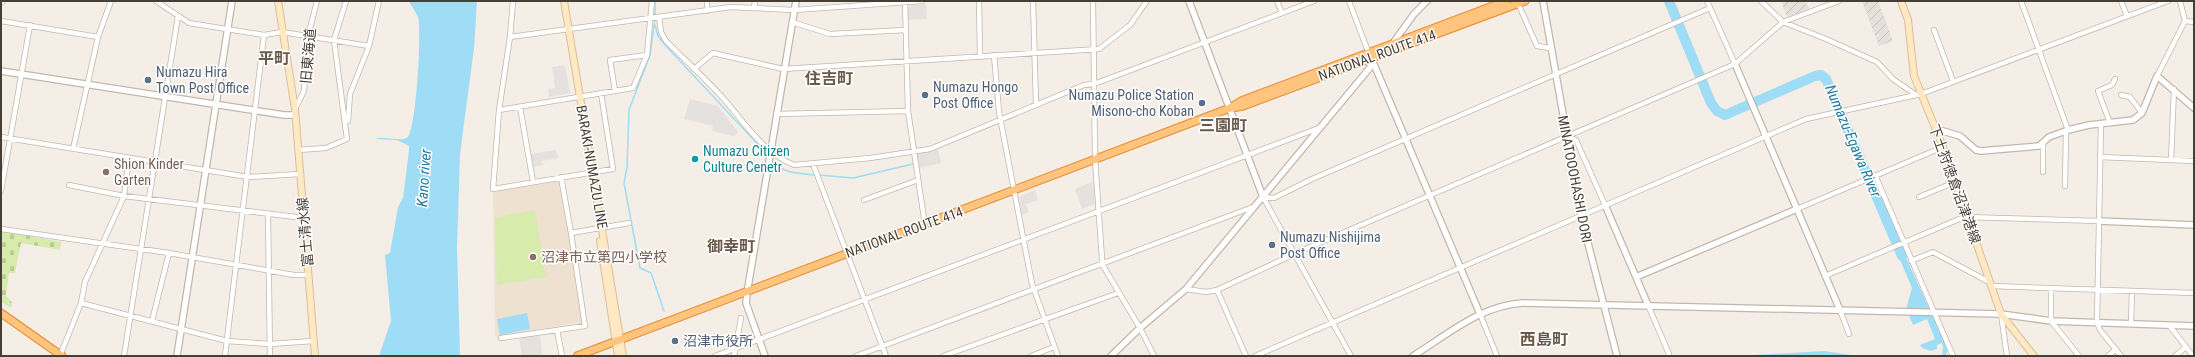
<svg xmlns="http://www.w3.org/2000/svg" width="2195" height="357" viewBox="0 0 2195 357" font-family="'Roboto Condensed','Noto Sans JP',sans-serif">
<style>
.industrial{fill:url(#industrial-furrows)}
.education{fill:#eee1cf}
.cemetery{fill:url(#cemetery-stones)}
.garden{fill:#d7ebac}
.parking{fill:#e5e1de}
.water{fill:#9eddf5}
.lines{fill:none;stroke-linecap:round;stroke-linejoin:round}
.stream{stroke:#9eddf5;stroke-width:1.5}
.river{stroke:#9eddf5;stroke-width:10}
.minor-casing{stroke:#c3b7ab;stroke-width:6}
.tertiary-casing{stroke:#c3b7ab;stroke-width:8}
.secondary-casing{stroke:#dbbf94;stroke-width:8}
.trunk-casing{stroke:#e8892c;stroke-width:9}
.minor{stroke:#fff;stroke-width:4.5}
.tertiary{stroke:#fff;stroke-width:5.5}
.secondary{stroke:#ffe9c5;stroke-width:6}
.trunk{stroke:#ffc47d;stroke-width:7}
.service-dot{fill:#5c6f8a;stroke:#fff;stroke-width:1.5}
.culture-dot{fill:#0f9aa8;stroke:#fff;stroke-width:1.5}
.education-dot{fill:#8d6e63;stroke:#fff;stroke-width:1.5}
.labels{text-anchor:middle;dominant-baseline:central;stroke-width:3;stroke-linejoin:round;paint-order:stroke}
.street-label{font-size:14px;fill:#473e35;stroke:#fff}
.service-label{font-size:14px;fill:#4e5e75;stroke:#fff;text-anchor:start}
.culture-label{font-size:14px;fill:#0d838f;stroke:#fff;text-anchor:start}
.education-label{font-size:14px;fill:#785e54;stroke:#fff;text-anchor:start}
.water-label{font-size:15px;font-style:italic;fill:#237da2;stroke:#fff}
.quarter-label{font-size:16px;font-weight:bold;fill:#6b5a4b;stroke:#fff}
</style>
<defs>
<pattern id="industrial-furrows" width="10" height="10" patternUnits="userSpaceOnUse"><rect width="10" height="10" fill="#e6e0db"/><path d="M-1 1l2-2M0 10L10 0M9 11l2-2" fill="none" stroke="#c7c1bd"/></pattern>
<pattern id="cemetery-stones" width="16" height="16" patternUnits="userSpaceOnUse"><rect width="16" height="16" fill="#d7ebac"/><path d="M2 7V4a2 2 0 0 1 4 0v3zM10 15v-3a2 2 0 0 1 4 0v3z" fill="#bacb95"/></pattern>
</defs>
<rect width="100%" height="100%" fill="#f4eee6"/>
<path class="industrial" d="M1781,1h24l4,8 -22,8z
M1862,1h16l15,40 -14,5z"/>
<path class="education" d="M560,181l22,141 -87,15 -2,-145z"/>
<path class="cemetery" d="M1,231l60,11 -1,8 -39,-7 -6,30h-6l-3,22 6,8 -1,5 -10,-6z"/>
<path class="garden" d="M535,210l11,67 -49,8 -2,-67z"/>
<path class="parking" d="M926,4l1,15 -19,1v-12l2,-2z
M565,65l5,28 -21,4 -1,-8 7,-1 -3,-21z
M690,99l28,7 20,26 -4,4 -22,-5 1,-5 -29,-7z
M938,149l3,14 -22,5 -2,-14z
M555,150l4,8 -17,3 1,4 -10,2 -2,-13z
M1094,181l1,23 -13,5 -7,-20z
M1035,190l3,10 -12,4 3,8 -7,3 -3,-18z
M540,334l2,22h-20l-3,-18z"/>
<path class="water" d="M409,1h68l-3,47 -14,106 -3,94 3,108h-81l12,-35 -6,-66 5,-2 8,-46 5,-9 6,-48v-4l-12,-6 -21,-1c6,-4 26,4 32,-2 8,-9 14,-106 10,-120 -2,-5 -7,-11 -9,-16z
M1899,242l29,64 4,3 16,39 -2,8h-4l1,-10 -1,-3 -5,2v4l-6,2 -9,-3 -2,-3 15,-6 -8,-20 -14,6 -7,-16 6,-21 -17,-40z
M527,313l3,16 -30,6 -3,-16z
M1824,351l34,5h-121z"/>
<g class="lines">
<path class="stream" d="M655,15v-14
M655,19l-5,36 -21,55 -2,57 -3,16 16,85 11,5 13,38
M655,25l3,11 7,9 103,110
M771,160c11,14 28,13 44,15
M819,175l34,3 60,-14"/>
<path class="river" d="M1669,1l42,102 6,8 8,4 90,-39 6,-1 5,4 76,177"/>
<defs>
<path id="minor" d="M156,1l33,22 75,12 18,-3 87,14
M513,1l-3,36 -11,73 -6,79 120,-20 -12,-76
M905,1l3,110 17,114
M979,1l1,55
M1033,1l3,104
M1093,1l2,158 7,100v5l38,64 14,28
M1277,1l5,12
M1349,1l20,53
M1517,1l20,45 13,2
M1707,1l28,63
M1761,1l22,21 43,17 51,23 16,17 23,16
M2021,1l47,129
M2121,1l6,15
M2,2l1,-1
M754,8l1,-7
M707,11v-10
M659,17l2,15 5,9c19,19 39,37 57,57 21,24 40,55 71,67l76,-7 60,-9 154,-64 10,-1 220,-83
M1,21l97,16
M2185,21l9,1
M792,22l38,12 76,-4
M1934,30l19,51
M510,37l221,-30 63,3 128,-9
M994,55l5,57 33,172 26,72
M694,69l19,-16 70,16 316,-20 31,-24 17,-24
M2157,76l28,-55 -5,-20
M615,91l-5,-31 37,-5
M2121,95l9,2 12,16
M520,107l13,75
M295,109l9,-18 4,-55 9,-35
M499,110l134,-22 14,-33 5,-54
M776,114l132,-3
M348,121l2,-27 19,-48 10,-45
M2110,123l-12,-32 14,-6 3,-6
M2101,124l-4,198 3,8 21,26
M1566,136l10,4 29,65
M1,137l247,40 52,-3
M73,149l25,-112 13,-36
M298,150l28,-2 21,-9 -13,-99 12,-39
M2100,157l94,4
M2171,160l3,-71
M813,164l73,192
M2043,172v-28
M1875,175l78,181
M561,177l10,56 58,-10
M69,185l55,11 180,22
M2065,186l1,-55
M1,191l29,-166
M1263,197l11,1 38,-19 398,-171
M1263,197l88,159
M1919,197l36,-15
M864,200l54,-20
M1797,209l146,-62
M268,215l2,141
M1,229l168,24 125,22h14
M1911,261l22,-9 58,31
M1825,276l139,-59 135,4
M1991,286l203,7
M2051,288v33l28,35
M1186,289l20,3 11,-2 86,-40 432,-186 48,-42 56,-21
M1217,290l29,66
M81,303l146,38 43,3 43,-3
M1648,305l21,49
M1840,310l9,24
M1480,314l17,42
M2001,314l6,42
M152,321l17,-68
M2131,323l1,-32
M2169,325l24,31
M557,330l5,26
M501,338l84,-12 -14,-93
M60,356l21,-53 4,-21 39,-86 5,-38
M124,356l54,-340
M225,356l39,-321
M715,356l604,-228
M734,356l7,-38
M856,356l397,-149
M943,356l175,-63
M1031,356l23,-9
M1255,356l551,-237 115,-25 247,-93
M2108,356l8,-7
M2175,356l11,-9"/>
<path id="tertiary" d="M1189,1l74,196
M1543,1l38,215 36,140
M1393,43l21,-29 13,-13
M1373,62l107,252
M1735,64l105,246
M1,71l283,44h11
M1936,129l24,7 16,14 5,1 58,-5 10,-9 19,-7 21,-5 44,-5 9,-7 15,-37 37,32
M1605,205l43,100
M2099,221l95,4
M1636,277l161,-68
M177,356l55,-355
M765,356l-19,-53 1,-10 49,-292
M1111,356l29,-28 46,-39 187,-225
M1413,356c34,-21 68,-51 110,-53l478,11 50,7 143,5"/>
<path id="secondary" d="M278,1l17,108 20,247
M564,1l59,355
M1901,1l7,19 6,56 29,71 58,167 33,42
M600,241l18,115"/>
<path id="trunk" d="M1232,108l11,-2 282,-105
M1,313l61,43
M577,356c218,-83 435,-165 653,-248l11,-7 265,-100"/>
</defs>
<use href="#minor" class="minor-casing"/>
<use href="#tertiary" class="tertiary-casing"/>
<use href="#secondary" class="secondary-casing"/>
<use href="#trunk" class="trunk-casing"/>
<use href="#minor" class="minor"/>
<use href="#tertiary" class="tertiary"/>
<use href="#secondary" class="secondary"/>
<use href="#trunk" class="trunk"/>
</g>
<g class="service-dot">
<circle cx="148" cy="80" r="4"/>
<circle cx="925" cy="95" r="4"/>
<circle cx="1202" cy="103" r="4"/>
<circle cx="1272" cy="245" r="4"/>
<circle cx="675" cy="341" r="4"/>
</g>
<circle class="culture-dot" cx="695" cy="159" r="4"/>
<g class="education-dot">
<circle cx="106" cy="172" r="4"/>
<circle cx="533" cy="257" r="4"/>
</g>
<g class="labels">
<g class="street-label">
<text transform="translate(1377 55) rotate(-20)">NATIONAL ROUTE 414</text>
<text transform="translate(308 56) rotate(-85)">旧東海道</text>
<text transform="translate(592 167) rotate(80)">BARAKI-NUMAZU LINE</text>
<text transform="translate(1575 179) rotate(79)">MINATOOOHASHI DORI</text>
<text transform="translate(1955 184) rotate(70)">下土狩徳倉沼津港線</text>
<text transform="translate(305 232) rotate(-95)">富士清水線</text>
<text transform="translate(904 232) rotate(-20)">NATIONAL ROUTE 414</text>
</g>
<g class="service-label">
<text x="156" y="72">Numazu Hira<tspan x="156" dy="16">Town Post Office</tspan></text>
<text x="933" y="87">Numazu Hongo<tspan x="933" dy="16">Post Office</tspan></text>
<text x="1194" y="95" text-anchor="end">Numazu Police Station<tspan x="1194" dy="16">Misono-cho Koban</tspan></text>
<text x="1280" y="237">Numazu Nishijima<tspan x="1280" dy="16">Post Office</tspan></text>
<text x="683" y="341">沼津市役所</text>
</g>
<g class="culture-label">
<text x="703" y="151">Numazu Citizen<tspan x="703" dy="16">Culture Cenetr</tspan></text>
</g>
<g class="education-label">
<text x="114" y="164">Shion Kinder<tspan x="114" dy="16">Garten</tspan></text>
<text x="541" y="257">沼津市立第四小学校</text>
</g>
<g class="water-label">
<text transform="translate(1853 141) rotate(67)">Numazu-Egawa River</text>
<text transform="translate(424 178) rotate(-86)">Kano river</text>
</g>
<g class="quarter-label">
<text x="274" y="58">平町</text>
<text x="829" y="78">住吉町</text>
<text x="1223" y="125">三園町</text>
<text x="731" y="246">御幸町</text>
<text x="1544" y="339">西島町</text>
</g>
</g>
<rect width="2195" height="357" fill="none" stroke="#473e35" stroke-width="4"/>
</svg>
